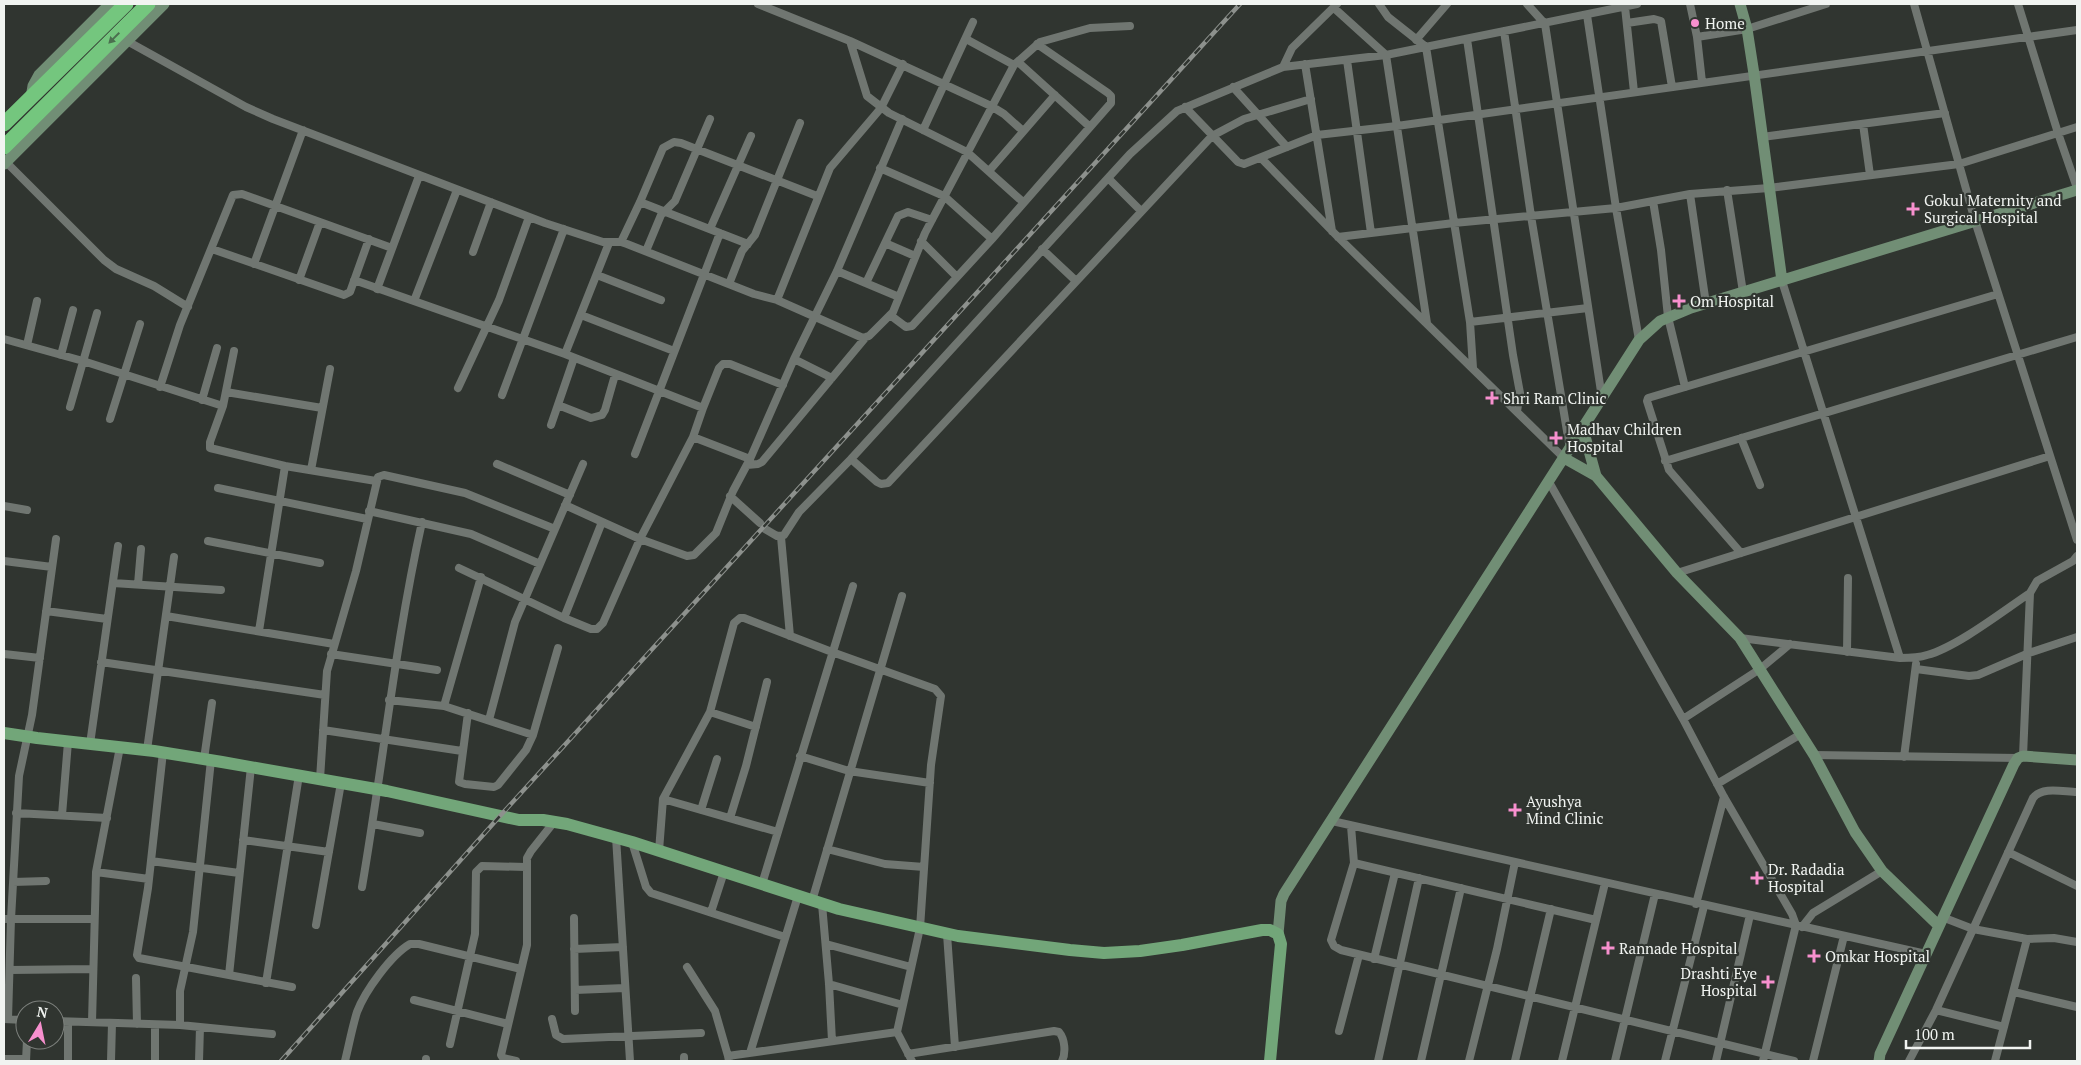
<svg xmlns="http://www.w3.org/2000/svg" width="2081" height="1065" viewBox="0 0 2081 1065" font-family="'PT Serif',serif">
<style>
.lines{fill:none;stroke-linecap:round;stroke-linejoin:round}
.street{stroke:#707671;stroke-width:8}
.secondary{stroke:#718e75;stroke-width:11}
.primary{stroke:#72a679;stroke-width:12}
.highway{stroke:#74c67e;stroke-width:15}
.rail-casing{stroke:#8d918d;stroke-width:4.5}
.rail{stroke:#303530;stroke-width:2.5;stroke-dasharray:8;stroke-linecap:butt}
.oneway{fill:#4b6f4f}
.poi-dot{fill:#f790ce;stroke:#303530;stroke-width:2}
.labels{text-anchor:middle;dominant-baseline:central;stroke-width:4.5;stroke-linejoin:round;paint-order:stroke}
.poi-label{font-size:15px;fill:#f1f4f1;stroke:#303530;text-anchor:start}
</style>
<rect width="100%" height="100%" fill="#303530"/>
<g class="lines">
<path class="street" d="M758,4l92,37 141,65 13,8 19,17
M1379,4l9,13 38,30 44,275 3,46
M1527,4l18,20 57,374
M1690,4l7,33 5,45
M1914,4l61,217 102,319
M2018,4l40,129 19,55
M1625,7l9,85
M1334,8l52,47 41,268
M1587,15l29,193 23,132
M1627,23l27,-4 7,2 11,66
M1504,31l27,185 39,233
M1697,37l50,-8 79,-25
M966,39l48,26
M1467,39l46,316 7,38 -3,18
M1416,40l31,-36
M127,41l119,66 27,12 272,104 58,19h18l6,2 127,50 23,6 86,38 6,-2 24,-24 32,-79 89,-168 26,-23 50,-14 40,-2
M850,41l17,55 22,17 78,39 56,50
M1347,60l24,173
M1018,62l72,65
M1305,64l27,167
M1283,67l9,-19 45,-44
M1233,87l54,60
M1185,107l53,55 6,2 73,-29 80,-9 680,-96
M1863,124l7,51
M923,130l50,-108
M1762,137l183,-24
M1261,158l77,79 226,221
M6,162l98,98 12,9 38,17 34,21
M880,168l64,28 48,43
M989,171l66,-76
M1108,178l33,33
M1727,190l16,102
M1690,194l16,110
M1653,201l8,49 7,67 17,70
M640,202l108,42
M710,229l41,-93
M1338,237l116,-14 162,-15 74,-14 79,-6 190,-24 118,-37
M921,241l35,35
M621,242l19,-40 23,-54 11,-6 7,1 136,53
M885,243l30,13
M212,249l132,46 6,-3 19,-53
M1042,249l33,31
M646,251l15,-36 14,-14 35,-82
M473,252l18,-50
M254,264l49,-134
M837,271l62,26
M597,275l64,25
M299,280l21,-58
M354,280l211,74 138,54
M1782,281l118,377
M866,283l32,-67 10,-4 24,8
M729,284l13,-33 13,-16 45,-112
M377,289l42,-113
M777,300l53,-132 51,-60 22,-44
M414,301l43,-111
M581,315l93,36
M890,315l16,12 6,-1 80,-87 119,-136v-7l-3,-3 -71,-49
M1470,322l118,-14
M4,339l79,22 140,45
M27,345l10,-44
M234,351l-11,55 -13,36v6l75,18 91,15
M565,354l44,-111
M61,355l12,-45
M794,359l38,19
M160,387l20,-62 53,-130 9,-1 150,54
M458,388l41,-88 30,-83
M226,392l96,16
M502,395l62,-166
M202,400l15,-52
M558,405l33,13 11,-3 3,-5 10,-35
M70,407l27,-94
M110,419l30,-95
M551,425l23,-67
M693,437l57,22
M1741,438l19,47
M635,454l85,-221
M851,459l26,23 4,2 7,-1 324,-347 32,-17 67,-20
M1665,461l412,-124
M497,464l73,31
M747,465l11,-1 4,-2 104,-125
M311,470l19,-101
M1549,482l134,237 41,78 68,117 4,11 -33,136
M218,488l149,31
M730,496l30,27
M565,505l75,34 47,17 7,-1 22,-22 17,-42 17,-32 44,-100 43,-88 65,-152
M4,506l23,4
M369,511l102,23 69,30
M765,529l12,7 7,-1 15,-23 52,-53 279,-305 47,-43 106,-44 103,-12 251,-51
M781,537l9,99
M208,541l112,22
M1741,553l-72,-83 -22,-69 1,-3 350,-104
M4,561l48,6
M459,568l105,50 27,11h6l6,-6 37,-84 53,-102 10,-29 16,-40 4,-4h7l53,21
M1677,573l373,-117
M113,583l108,7
M138,584l3,-35
M46,611l61,8
M166,616l168,28
M564,618l38,-96
M259,631l26,-165
M1740,638l160,20c9,0 18,0 27,-3 30,-8 76,-44 103,-62
M1847,652l1,-74
M4,654l36,4
M331,654l106,16
M101,662l224,33
M1916,669l53,7 9,-1 51,-22 48,-16
M389,700l55,6 89,29
M444,706l37,-129
M710,712l46,15
M468,713l-9,69 6,2 29,3 4,-2 28,-35 7,-15 25,-87
M1683,719l77,-50 30,-25
M489,720l26,-98 68,-158
M323,730l139,21
M90,744l28,-198
M147,750l27,-193
M163,752l-15,136 -11,67 2,3 153,29
M1814,755l204,3
M800,756l49,15 81,12
M2023,756l7,-163 7,-12 36,-20 4,-5
M1904,757l12,-93
M204,759l8,-56
M320,779l7,-108 29,-100 22,-94 6,-2 81,18 90,36
M1717,784l84,-50
M663,799l115,33
M701,810l16,-51
M16,813l91,5
M62,815l6,-73
M730,818l16,-52 21,-84
M1332,821l594,133
M373,824l47,9
M1351,826l3,37 -23,77 3,6 7,4 453,111
M616,837l14,224
M243,840l86,12
M632,842l14,45 5,6 134,44
M827,849l58,15 39,3
M659,851l4,-52 47,-87 24,-89 6,-5h4l88,34 103,37 6,7 -10,69 -11,163 -23,104 -169,24 1,5
M2008,852l69,34
M151,861l88,12
M1354,863l242,57
M96,872l53,7
M13,882l33,-1
M762,884l91,-298
M362,887c21,-122 33,-244 60,-365
M812,901l90,-305
M822,904l7,80 3,57
M1696,904l28,-107
M711,912l13,-40
M1942,917l31,12 54,10
M574,918l1,93
M4,919h90
M316,925l25,-142
M1802,927l11,-14 69,-42
M947,934l8,113
M826,944l85,23
M574,949l49,-2
M1374,959l21,-86
M687,967l28,44 13,45
M10,970l83,-1
M229,975l22,-208
M136,978l1,46
M266,983l33,-208
M829,984l74,21
M575,990l50,-2
M2014,992l63,15
M414,1000l94,24
M1936,1010l68,17
M4,1019l21,1
M8,1019l3,-100 8,-143 13,-61 24,-176
M552,1019l4,16 7,4 138,-6
M55,1021l125,4 92,9
M92,1022l4,-150 24,-125
M180,1025v-34l13,-59 18,-172
M1339,1031l20,-76
M897,1032l15,29
M450,1044l25,-110 1,-62 6,-6 44,1
M750,1053l48,-157
M908,1054l146,-23 5,1c6,7 7,21 3,29
M684,1057v4
M4,1059h22
M26,1061l1,-21
M68,1061v-39
M111,1061l1,-38
M155,1061v-36
M199,1061l1,-34
M345,1061c4,-16 7,-33 12,-49 8,-21 34,-57 53,-68h9l102,25
M426,1061v-2
M516,1061l-13,-3 -2,-3 26,-110v-87l4,-7 23,-29
M1378,1061l41,-183
M1421,1061l40,-173
M1469,1061l28,-112 18,-87
M1515,1061l36,-152
M1562,1061l43,-178
M1615,1061l40,-167
M1665,1061l39,-155
M1716,1061l34,-146
M1813,1061l31,-125
M1909,1061l27,-51 97,-212c9,-12 31,-6 44,-6
M1995,1061l32,-122 27,-1 23,4"/>
<path class="secondary" d="M1740,4l7,25 7,45 28,207
M31,98l2,-12 6,-11 71,-71
M4,164l160,-160
M1583,429l13,47
M1564,458l32,18 81,97 63,65 74,117 41,77 27,39 56,54
M1278,934l3,-33 3,-7 355,-554 21,-19 31,-13 386,-118
M1879,1061l1,-7 134,-290 4,-6 5,-2 54,4"/>
<path class="primary" d="M4,733l33,5 117,13 68,11 165,29 132,29h24l24,4 65,18 207,67 119,27 112,14 34,3 36,-2 42,-6 80,-15h8l8,4 3,10 -11,117"/>
<path class="highway" d="M4,124l122,-120
M4,147l144,-143"/>
<defs>
<path id="rail" d="M281,1061l219,-245 740,-812"/>
</defs>
<use href="#rail" class="rail-casing"/>
<use href="#rail" class="rail"/>
</g>
<defs><path id="oneway-solid" d="M-6-.8H1V-3.2L6.5 0L1 3.2V.8H-6Z" transform="scale(1.25)"/></defs>
<use class="oneway" href="#oneway-solid" transform="translate(114 38) rotate(135)"/>
<g class="poi-dot">
<circle cx="1695" cy="23" r="5"/>
<path d="M1910.5 201.5h5v5h5v5h-5v5h-5v-5h-5v-5h5z"/>
<path d="M1676.5 293.5h5v5h5v5h-5v5h-5v-5h-5v-5h5z"/>
<path d="M1489.5 390.5h5v5h5v5h-5v5h-5v-5h-5v-5h5z"/>
<path d="M1553.5 430.5h5v5h5v5h-5v5h-5v-5h-5v-5h5z"/>
<path d="M1512.5 802.5h5v5h5v5h-5v5h-5v-5h-5v-5h5z"/>
<path d="M1754.5 870.5h5v5h5v5h-5v5h-5v-5h-5v-5h5z"/>
<path d="M1605.5 940.5h5v5h5v5h-5v5h-5v-5h-5v-5h5z"/>
<path d="M1811.5 948.5h5v5h5v5h-5v5h-5v-5h-5v-5h5z"/>
<path d="M1765.5 974.5h5v5h5v5h-5v5h-5v-5h-5v-5h5z"/>
</g>
<g class="labels">
<g class="poi-label">
<text x="1705" y="23">Home</text>
<text x="1924" y="200">Gokul Maternity and<tspan x="1924" dy="17">Surgical Hospital</tspan></text>
<text x="1690" y="301">Om Hospital</text>
<text x="1503" y="398">Shri Ram Clinic</text>
<text x="1567" y="429">Madhav Children<tspan x="1567" dy="17">Hospital</tspan></text>
<text x="1526" y="801">Ayushya<tspan x="1526" dy="17">Mind Clinic</tspan></text>
<text x="1768" y="869">Dr. Radadia<tspan x="1768" dy="17">Hospital</tspan></text>
<text x="1619" y="948">Rannade Hospital</text>
<text x="1825" y="956">Omkar Hospital</text>
<text x="1757" y="973" text-anchor="end">Drashti Eye<tspan x="1757" dy="17">Hospital</tspan></text>
</g>
</g>
<rect width="2081" height="1065" fill="none" stroke="#f1f4f1" stroke-width="10"/>
<g transform="translate(40 1025) rotate(10)"><circle r="24" fill="#303530" stroke="#7d817d"/>
<path d="M0-4L9 19L0 12L-9 19Z" fill="#f790ce"/>
<text y="-8" font-size="14" font-weight="bold" text-anchor="middle" fill="#f1f4f1">N</text>
</g>
<path d="M1906 1040v8h124v-8" fill="none" stroke="#f1f4f1" stroke-width="2.5"/>
<text x="1914" y="1040" font-size="15" fill="#f1f4f1" stroke="#303530" stroke-width="4" paint-order="stroke">100 m</text>
</svg>
